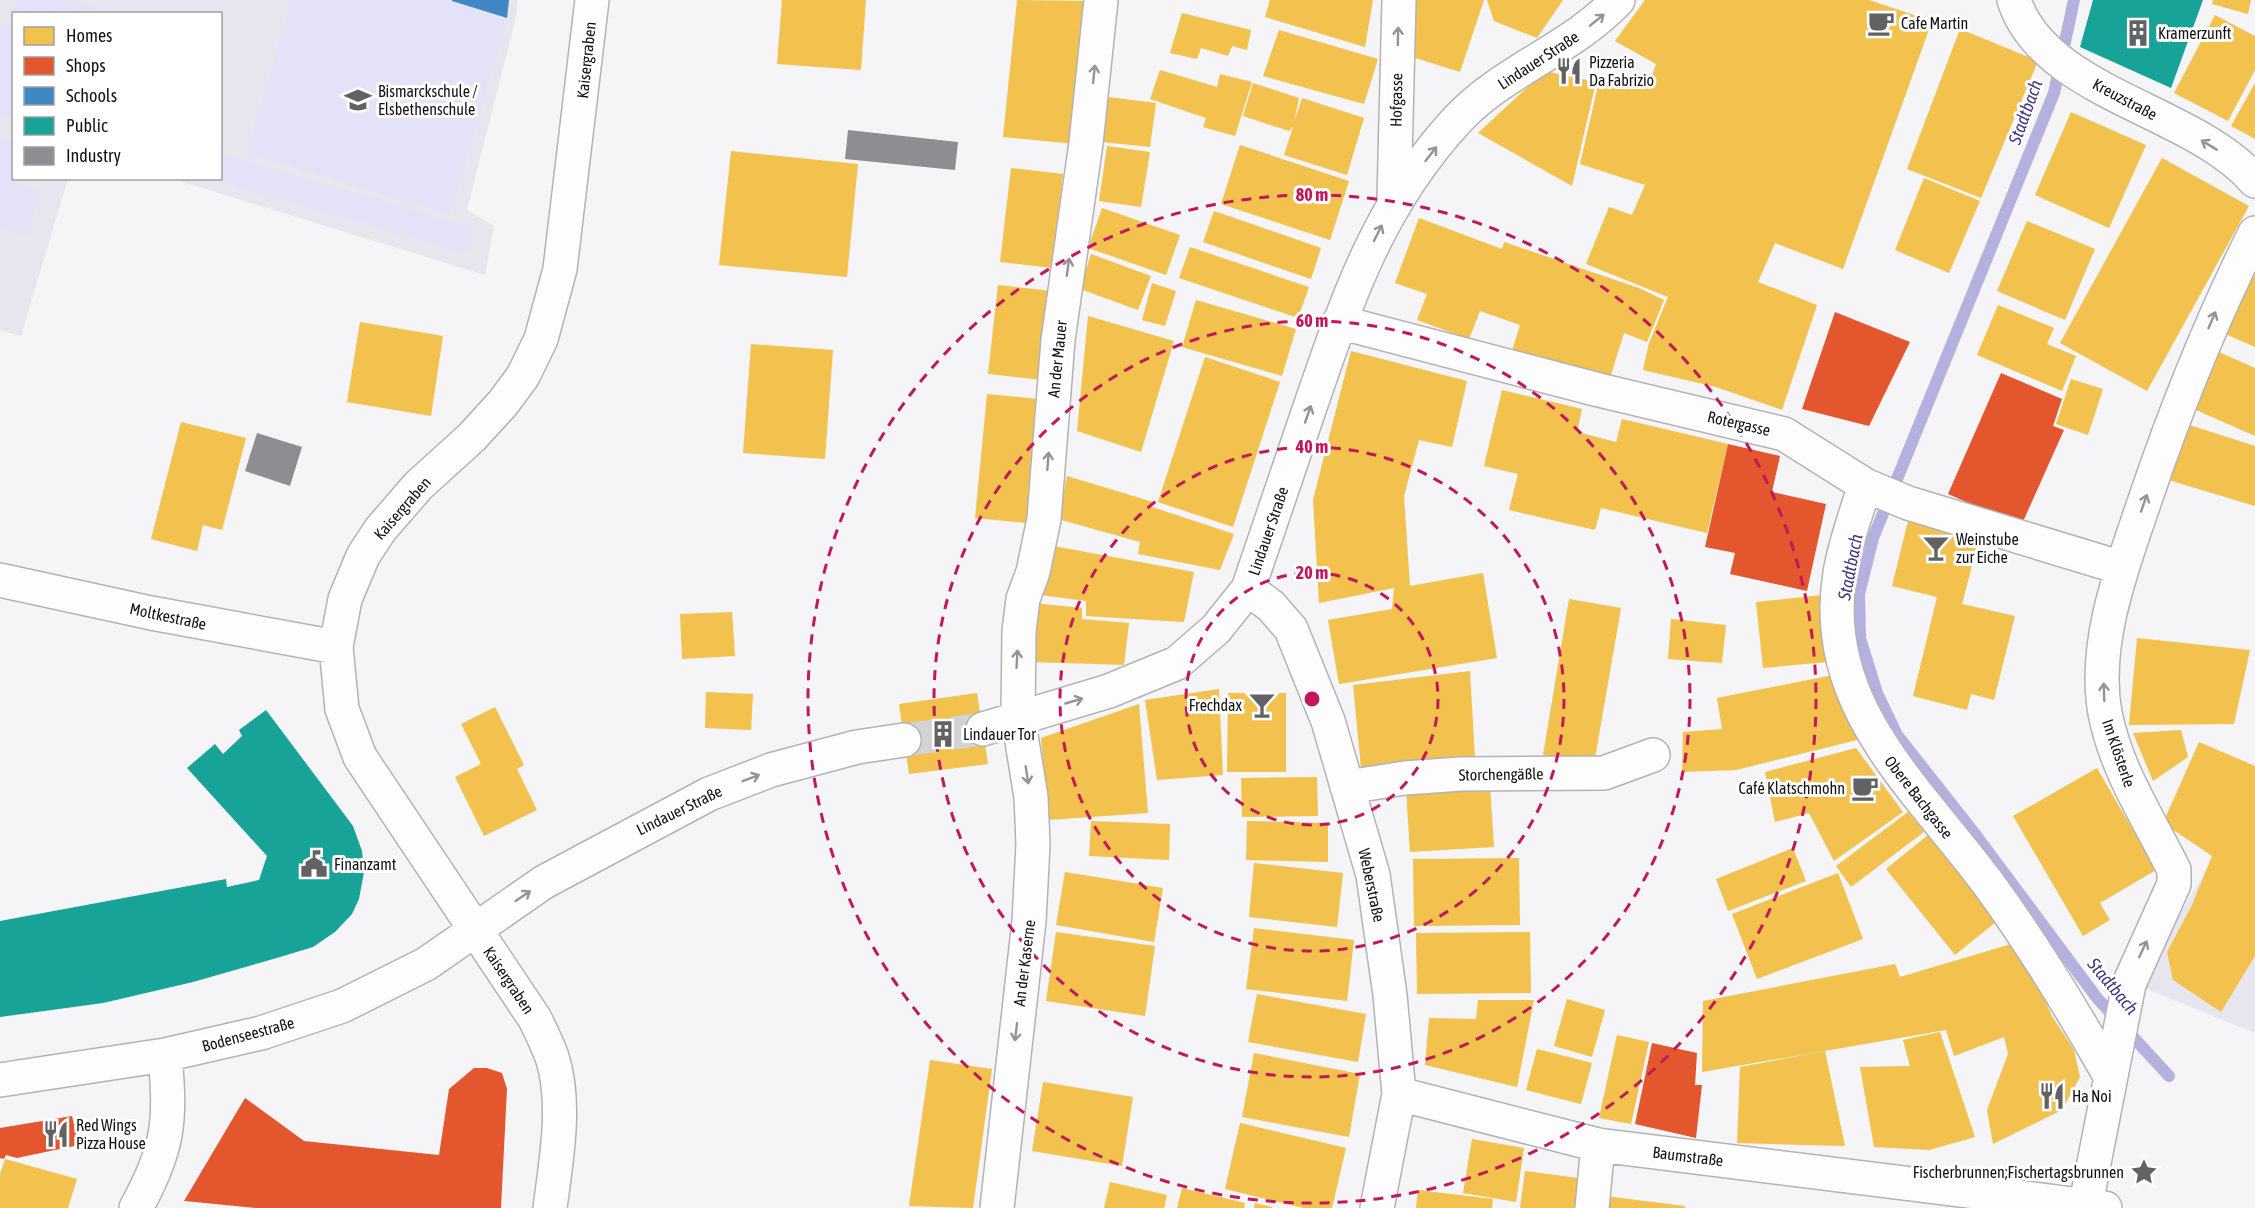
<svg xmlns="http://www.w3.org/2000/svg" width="2255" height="1208" viewBox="0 0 2255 1208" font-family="'Asap Condensed',sans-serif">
<rect width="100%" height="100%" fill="#f5f4f7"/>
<path fill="#e7e5ed" d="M0,0H518L515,21L467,210L494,226L485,275L173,179L220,178V14H14V178L68,179L21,336L0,330Z
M2255,790V1033L2137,985Z"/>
<path fill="#e3e2f8" d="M17,0H71L97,8L95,13L14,14L13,119L0,115V24L9,26Z
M292,0H445L507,20L450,214L247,153Z
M0,139L13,143L14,184L40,192L27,235L0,227Z
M221,154L473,228L466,253L214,179L220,178Z"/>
<path fill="#f2c14e" d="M782,0H866L861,70L777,64Z
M1017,0L1090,1L1076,144L1003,137Z
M1270,0H1373L1365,47L1265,17Z
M1410,0H1484L1460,72L1409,56Z
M1487,0H1563L1537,38L1494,21Z
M1645,0H1869L1932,21L1843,269L1775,243L1758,282L1817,305L1782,410L1716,387L1643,370L1649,343L1668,297L1586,264L1609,207L1632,215L1645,185L1580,164L1600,77L1651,78L1656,64L1615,41Z
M2213,0H2251L2248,14L2212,4Z
M1182,13L1251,30L1247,50L1232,46L1228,56L1201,48L1197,59L1170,53Z
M2215,15L2255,36V70L2228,121L2174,93Z
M1960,29L2038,61L1981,198L1907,169Z
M1279,30L1378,59L1364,104L1263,76Z
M1160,70L1217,87L1220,74L1252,82L1235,136L1203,127L1206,118L1150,99Z
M1545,71L1596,82L1572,186L1478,133Z
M1253,83L1299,98L1294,122L1302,98L1364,118L1347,175L1284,155L1293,127L1289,131L1243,116Z
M2255,83V139L2231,126Z
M1108,97L1156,103L1150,147L1102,142Z
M2071,112L2146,145L2109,228L2035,195Z
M1240,145L1349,181L1330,240L1221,204Z
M1107,146L1150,152L1141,207L1099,201Z
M731,151L858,164L847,277L719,265Z
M2162,158L2249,206L2147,391L2060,343Z
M1011,168L1063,174L1052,268L1000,262Z
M1924,178L1980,201L1949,273L1895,250Z
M1102,208L1180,235L1166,275L1088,248Z
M1214,211L1321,248L1311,279L1203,242Z
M1419,218L1502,249L1504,242L1639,288L1664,300L1647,342L1624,333L1609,381L1512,351L1520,325L1480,311L1469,339L1417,320L1427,294L1395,283Z
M2027,221L2095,249L2065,320L1997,291Z
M1190,247L1309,287L1298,318L1179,278Z
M1091,254L1151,276L1138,310L1080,289Z
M2255,259V347L2223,333Z
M1152,283L1176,291L1165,326L1142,320Z
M998,285L1051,291L1042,380L988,374Z
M1196,300L1296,329L1282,376L1182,347Z
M1998,305L2054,328L2047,344L2076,356L2062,391L1977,355Z
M1088,316L1174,341L1141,452L1077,431Z
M360,322L443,336L431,416L347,402Z
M751,344L833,350L825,459L743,453Z
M2212,349L2255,368V436L2187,406Z
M1351,351L1467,381L1452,447L1419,440L1404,496L1410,586L1483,573L1497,658L1339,684L1328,620L1392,609L1394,588L1319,603L1313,500Z
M1205,357L1280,382L1233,527L1158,502Z
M2071,379L2103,389L2088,435L2056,424Z
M1502,390L1582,409L1577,432L1616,442L1622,419L1728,444L1707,533L1601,508L1595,530L1509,510L1518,474L1484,466Z
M987,394L1049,400L1037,524L975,518Z
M181,422L246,438L222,530L203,525L197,551L151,539Z
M2183,423L2255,446V506L2165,479Z
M1067,476L1153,502L1152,507L1234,534L1220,570L1138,554L1140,542L1058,519Z
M1909,517L1980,535L1962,604L2015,616L1994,700L1971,694L1967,710L1913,696L1937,597L1892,586Z
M1048,545L1194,572L1184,622L1086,616V601L1041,595Z
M1822,595L1828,662L1763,668L1756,602Z
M1569,599L1621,608L1594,764L1543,755Z
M1033,603L1082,608V619L1129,623L1124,665L1031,662Z
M732,612L735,656L682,659L680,614Z
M1671,619L1726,625L1722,663L1668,659Z
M2137,638L2250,650L2234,724L2129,725Z
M1470,671L1475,758L1361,768L1353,685Z
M1833,675L1861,739L1736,770L1682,772L1683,732L1722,729L1717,698Z
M1219,689L1223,775L1157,780L1145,700Z
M706,692L753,694L751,730L705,728Z
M977,693L988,764L909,774L899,704Z
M1228,693H1286V772H1227Z
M1139,704L1148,813L1048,820L1041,738Z
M495,707L524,765L517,769L537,810L484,836L455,777L481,764L461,724Z
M2181,730L2188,757L2153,781L2133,733Z
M2199,742L2255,766V956L2221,1012L2173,980L2167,952L2192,905L2212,856L2163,823Z
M1856,748L1903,812L1834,861L1809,813L1775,822L1765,772Z
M2097,768L2156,870L2100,903L2110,920L2083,936L2013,816Z
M1317,777L1318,816L1242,817L1241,778Z
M1490,785L1494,847L1410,852L1406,790Z
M1908,812L1924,832L1851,887L1836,866Z
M1091,821L1170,824L1169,860L1089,856Z
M1247,821L1328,823V862L1246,860Z
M1928,835L1997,921L1955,955L1886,869Z
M1793,848L1806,881L1728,911L1716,879Z
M1519,858L1520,925L1414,926L1413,859Z
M1254,863L1343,873L1337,927L1249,917Z
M1065,872L1163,888L1154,942L1056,925Z
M1838,873L1863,939L1757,979L1732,914Z
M1254,928L1354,940L1347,1001L1246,989Z
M1056,932L1155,946L1145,1016L1046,1001Z
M1530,932L1531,993L1417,994L1416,933Z
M2018,942L2052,1016L2074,1050L2080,1077L2062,1110L1993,1144L1987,1110L2008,1054L2004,1037L1954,1056L1946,1030L1702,1072L1703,1001L1895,964L1900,977Z
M1257,994L1366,1014L1358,1062L1248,1042Z
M1567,999L1605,1010L1592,1057L1554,1046Z
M1478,1000H1534L1517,1087L1425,1065L1429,1018L1476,1019Z
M1940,1032L1975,1137L1929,1150L1874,1147L1860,1067L1910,1066L1903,1040Z
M1617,1035L1649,1042L1631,1124L1599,1118Z
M1537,1049L1592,1063L1581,1104L1526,1090Z
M1825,1051L1845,1146L1737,1143L1740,1067Z
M1254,1053L1360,1074L1349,1137L1242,1117Z
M930,1060L992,1069L973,1208L909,1206Z
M1043,1082L1133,1097L1122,1166L1032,1151Z
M1240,1123L1346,1148L1332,1208H1303L1225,1189Z
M1472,1139L1524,1148L1516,1202L1463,1193Z
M5,1159L77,1179L68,1208H0V1174Z
M1525,1171L1586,1179L1582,1208H1520Z
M1110,1182L1167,1195L1164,1208H1104Z
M1182,1188L1245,1203L1244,1208H1177Z
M1418,1190L1493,1199L1492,1208H1416Z
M1605,1196L1685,1206V1208H1604Z
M1255,1203L1272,1207V1208H1254Z"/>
<path fill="#e4572e" d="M1835,312L1910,342L1869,426L1802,409Z
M2001,373L2062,399L2053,426L2064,430L2021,526L1948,494Z
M1728,444L1780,456L1772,492L1826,504L1807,591L1730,574L1735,553L1705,547Z
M1652,1043L1697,1053L1695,1085H1702L1696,1138L1635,1124Z
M474,1068H487L502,1073L507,1089L501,1208H256L184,1201L245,1098L304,1141L439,1155L449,1089Z
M72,1116L79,1145L17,1158L6,1155L4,1159L0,1158V1128Z"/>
<path fill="#3f88c5" d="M509,0L507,18L452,1V0Z"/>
<path fill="#17a398" d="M2093,0H2203L2171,88L2080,47Z
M266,710L353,826L362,851L364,872L359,899L352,914L335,932L313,947L280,957L193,982L103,1003L0,1017V921L226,879L227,887L259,880L267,856L187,768L215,744L223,754L242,736L239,730Z"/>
<path fill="#8d8d92" d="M848,130L958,142L955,170L845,159Z
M257,433L302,447L290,486L245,471Z"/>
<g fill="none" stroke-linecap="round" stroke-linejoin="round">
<path stroke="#b5b1de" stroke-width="12" d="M2074,0L2054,93L1873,538L1859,594L1860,638L1877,693L1897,735L1975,834L2097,998L2169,1076"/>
<path stroke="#d3d2d5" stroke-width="33" stroke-dasharray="33 16" stroke-linecap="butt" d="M904,740L983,729"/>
<defs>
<path id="minor" d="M2014,0C2044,94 2195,110 2255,181
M1394,200L1399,0
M1339,322L1599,390L1784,434L1865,485L1908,503L2122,568
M1865,485C1856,514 1845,543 1840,573C1818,706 1919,789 1990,886C2034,946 2072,1009 2109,1074
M0,580L151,613L336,647
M1248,589L1271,606L1291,629L1328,721L1373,875L1390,995L1399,1094L1377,1208
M983,729L1109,691L1177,663L1216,629L1248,589C1269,527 1290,465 1311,404C1348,297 1379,204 1458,119C1504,70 1572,49 1618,0
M1347,787L1405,778L1461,774L1604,773L1653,755
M0,1080L165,1055L261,1033L342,1006L426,964L544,882L709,794L771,770L857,747L904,740
M1399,1094L1598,1145L2105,1208
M2086,1204L2129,984L2174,884V870C2149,819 2116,770 2105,713C2092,642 2124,562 2146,497C2177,406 2212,319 2255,233
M136,1208C169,1148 171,1122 165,1055
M550,1208C556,1161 567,1103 552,1057C547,1044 541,1031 535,1019L360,757L342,709L336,647L345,599L363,556L380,530L418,486L472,437L503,403L523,376L541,339L560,269L592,0
M997,1208L1029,921L1033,844L1031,797L1018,717L1019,631L1023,599L1033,572L1044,519L1058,340L1086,143L1101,0
M1592,1208L1598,1145"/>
</defs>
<use href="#minor" stroke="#b3b3b5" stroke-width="36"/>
<use href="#minor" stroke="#fefdfe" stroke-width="33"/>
</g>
<defs><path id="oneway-shaft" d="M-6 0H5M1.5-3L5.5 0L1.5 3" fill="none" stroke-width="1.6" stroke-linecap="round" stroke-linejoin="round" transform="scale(1.5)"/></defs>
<g stroke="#949395">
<use href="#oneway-shaft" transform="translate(1597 20) rotate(-39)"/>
<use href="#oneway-shaft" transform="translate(1398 36) rotate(-89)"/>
<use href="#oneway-shaft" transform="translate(1094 74) rotate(-84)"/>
<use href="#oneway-shaft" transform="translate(2209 145) rotate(-149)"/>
<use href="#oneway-shaft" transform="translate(1431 154) rotate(-52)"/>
<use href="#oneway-shaft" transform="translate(1378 233) rotate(-63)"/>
<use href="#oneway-shaft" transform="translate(1068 267) rotate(-82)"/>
<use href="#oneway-shaft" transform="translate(2212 320) rotate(-67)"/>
<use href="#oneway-shaft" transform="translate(1308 414) rotate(-71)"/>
<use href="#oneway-shaft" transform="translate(1048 461) rotate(-86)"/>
<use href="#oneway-shaft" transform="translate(2144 503) rotate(-71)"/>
<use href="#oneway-shaft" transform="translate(1017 659) rotate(-87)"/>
<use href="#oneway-shaft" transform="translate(2104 692) rotate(-92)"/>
<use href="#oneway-shaft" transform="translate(1074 701) rotate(-16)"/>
<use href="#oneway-shaft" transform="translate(1027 775) rotate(81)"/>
<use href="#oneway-shaft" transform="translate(751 778) rotate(-21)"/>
<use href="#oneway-shaft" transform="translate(523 896) rotate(-34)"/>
<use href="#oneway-shaft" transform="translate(2143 949) rotate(-65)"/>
<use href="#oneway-shaft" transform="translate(1016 1032) rotate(97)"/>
</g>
<g fill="none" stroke="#c2185b" stroke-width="3" stroke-dasharray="10 8">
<circle cx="1312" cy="699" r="126"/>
<circle cx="1312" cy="699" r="252"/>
<circle cx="1312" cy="699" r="378"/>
<circle cx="1312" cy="699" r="504"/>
</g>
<defs>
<symbol id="cafe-bare" viewBox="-9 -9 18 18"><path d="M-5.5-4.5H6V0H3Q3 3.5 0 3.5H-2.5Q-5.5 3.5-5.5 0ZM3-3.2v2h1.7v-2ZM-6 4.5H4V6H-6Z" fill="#626163" stroke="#fff" stroke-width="2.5" paint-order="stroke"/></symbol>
<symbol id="building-bare" viewBox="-9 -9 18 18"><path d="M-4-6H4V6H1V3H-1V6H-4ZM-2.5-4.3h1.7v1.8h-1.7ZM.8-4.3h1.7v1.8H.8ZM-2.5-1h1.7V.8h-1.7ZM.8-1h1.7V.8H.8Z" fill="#626163" stroke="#fff" stroke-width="2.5" paint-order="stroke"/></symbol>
<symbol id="restaurant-bare" viewBox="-9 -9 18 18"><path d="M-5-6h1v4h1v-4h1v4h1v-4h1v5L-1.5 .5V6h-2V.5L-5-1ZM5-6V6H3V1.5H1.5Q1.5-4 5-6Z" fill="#626163" stroke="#fff" stroke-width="2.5" paint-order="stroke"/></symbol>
<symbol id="school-bare" viewBox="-9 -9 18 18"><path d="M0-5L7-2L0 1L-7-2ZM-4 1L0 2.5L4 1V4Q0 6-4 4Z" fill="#626163" stroke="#fff" stroke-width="2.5" paint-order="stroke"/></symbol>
<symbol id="bar-bare" viewBox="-9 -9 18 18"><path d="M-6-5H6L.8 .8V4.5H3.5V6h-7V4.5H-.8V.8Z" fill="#626163" stroke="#fff" stroke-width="2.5" paint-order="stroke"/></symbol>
<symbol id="civic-bare" viewBox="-9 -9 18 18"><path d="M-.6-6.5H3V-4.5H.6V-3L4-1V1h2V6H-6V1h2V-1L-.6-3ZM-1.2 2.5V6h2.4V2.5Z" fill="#626163" stroke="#fff" stroke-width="2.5" paint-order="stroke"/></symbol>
<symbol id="sight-bare" viewBox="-9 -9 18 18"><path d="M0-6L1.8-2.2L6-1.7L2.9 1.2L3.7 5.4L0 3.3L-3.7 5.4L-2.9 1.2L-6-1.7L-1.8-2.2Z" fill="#626163" stroke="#fff" stroke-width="2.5" paint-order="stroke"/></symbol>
</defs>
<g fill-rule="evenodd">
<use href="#cafe-bare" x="1862" y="4" width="38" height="38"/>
<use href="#building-bare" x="2119" y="14" width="38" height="38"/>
<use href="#restaurant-bare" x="1550" y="52" width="38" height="38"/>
<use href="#school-bare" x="339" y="81" width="38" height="38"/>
<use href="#bar-bare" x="1917" y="529" width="38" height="38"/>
<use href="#bar-bare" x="1243" y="686" width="38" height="38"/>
<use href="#building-bare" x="924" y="715" width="38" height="38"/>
<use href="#cafe-bare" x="1846" y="769" width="38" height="38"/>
<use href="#civic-bare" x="295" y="845" width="38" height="38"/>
<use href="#restaurant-bare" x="2033" y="1077" width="38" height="38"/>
<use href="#restaurant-bare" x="37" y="1115" width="38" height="38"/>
<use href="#sight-bare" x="2125" y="1153" width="38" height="38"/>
</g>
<g text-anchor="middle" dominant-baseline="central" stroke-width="6" stroke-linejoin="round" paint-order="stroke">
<g font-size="16" fill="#131214" stroke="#fff" text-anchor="start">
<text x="1901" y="23">Cafe Martin</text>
<text x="2158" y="33">Kramerzunft</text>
<text x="1589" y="62">Pizzeria<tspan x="1589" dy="18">Da Fabrizio</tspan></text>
<text x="378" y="91">Bismarckschule /<tspan x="378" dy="18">Elsbethenschule</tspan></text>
<text x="1956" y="539">Weinstube<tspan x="1956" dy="18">zur Eiche</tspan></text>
<text x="1242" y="705" text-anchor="end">Frechdax</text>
<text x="963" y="734">Lindauer Tor</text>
<text x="1845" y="788" text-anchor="end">Café Klatschmohn</text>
<text x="334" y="864">Finanzamt</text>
<text x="2072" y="1096">Ha Noi</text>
<text x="76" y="1125">Red Wings<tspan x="76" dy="18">Pizza House</tspan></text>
<text x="2124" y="1172" text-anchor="end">Fischerbrunnen;Fischertagsbrunnen</text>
</g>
<g font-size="16" fill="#131214" stroke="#fff">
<text transform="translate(586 60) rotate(-84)">Kaisergraben</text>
<text transform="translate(1538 60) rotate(-33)">Lindauer Straße</text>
<text transform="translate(2125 99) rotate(28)">Kreuzstraße</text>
<text transform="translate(1396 100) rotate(-89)">Hofgasse</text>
<text transform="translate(1057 359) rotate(-84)">An der Mauer</text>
<text transform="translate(1739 423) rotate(13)">Rotergasse</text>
<text transform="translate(402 508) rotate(-49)">Kaisergraben</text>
<text transform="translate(1268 531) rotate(-71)">Lindauer Straße</text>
<text transform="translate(168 616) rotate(12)">Moltkestraße</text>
<text transform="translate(2119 753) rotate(71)">Im Klösterle</text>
<text transform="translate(1501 774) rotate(-1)">Storchengäßle</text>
<text transform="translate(1919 797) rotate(52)">Obere Bachgasse</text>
<text transform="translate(679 810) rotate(-26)">Lindauer Straße</text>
<text transform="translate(1372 885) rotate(78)">Weberstraße</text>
<text transform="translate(1024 963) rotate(-83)">An der Kaserne</text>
<text transform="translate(509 980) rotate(56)">Kaisergraben</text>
<text transform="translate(248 1034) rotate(-15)">Bodenseestraße</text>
<text transform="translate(1688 1156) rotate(7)">Baumstraße</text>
</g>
<g font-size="18" font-style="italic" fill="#443782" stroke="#fff">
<text transform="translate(2025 112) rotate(-70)">Stadtbach</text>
<text transform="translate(1850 567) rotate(-79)">Stadtbach</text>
<text transform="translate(2113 986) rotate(50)">Stadtbach</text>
</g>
</g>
<circle cx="1312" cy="699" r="9" fill="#c2185b" stroke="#fff" stroke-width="3"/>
<g font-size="18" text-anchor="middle" font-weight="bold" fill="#c2185b" stroke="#fff" stroke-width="6" stroke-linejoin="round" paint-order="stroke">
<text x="1312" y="201">80 m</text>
<text x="1312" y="327">60 m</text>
<text x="1312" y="453">40 m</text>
<text x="1312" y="579">20 m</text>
</g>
<rect x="12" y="12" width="210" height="168" fill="#ffffff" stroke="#a1a0a1" stroke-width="1.5"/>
<rect x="24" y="27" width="30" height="18" fill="#f2c14e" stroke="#a1a0a1" stroke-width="1.5"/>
<text x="66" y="42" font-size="18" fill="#131214">Homes</text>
<rect x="24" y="57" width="30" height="18" fill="#e4572e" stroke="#a1a0a1" stroke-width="1.5"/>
<text x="66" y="72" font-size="18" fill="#131214">Shops</text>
<rect x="24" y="87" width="30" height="18" fill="#3f88c5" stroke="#a1a0a1" stroke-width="1.5"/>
<text x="66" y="102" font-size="18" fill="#131214">Schools</text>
<rect x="24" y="117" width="30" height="18" fill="#17a398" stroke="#a1a0a1" stroke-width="1.5"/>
<text x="66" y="132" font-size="18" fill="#131214">Public</text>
<rect x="24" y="147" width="30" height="18" fill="#8d8d92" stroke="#a1a0a1" stroke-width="1.5"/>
<text x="66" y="162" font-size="18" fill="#131214">Industry</text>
</svg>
